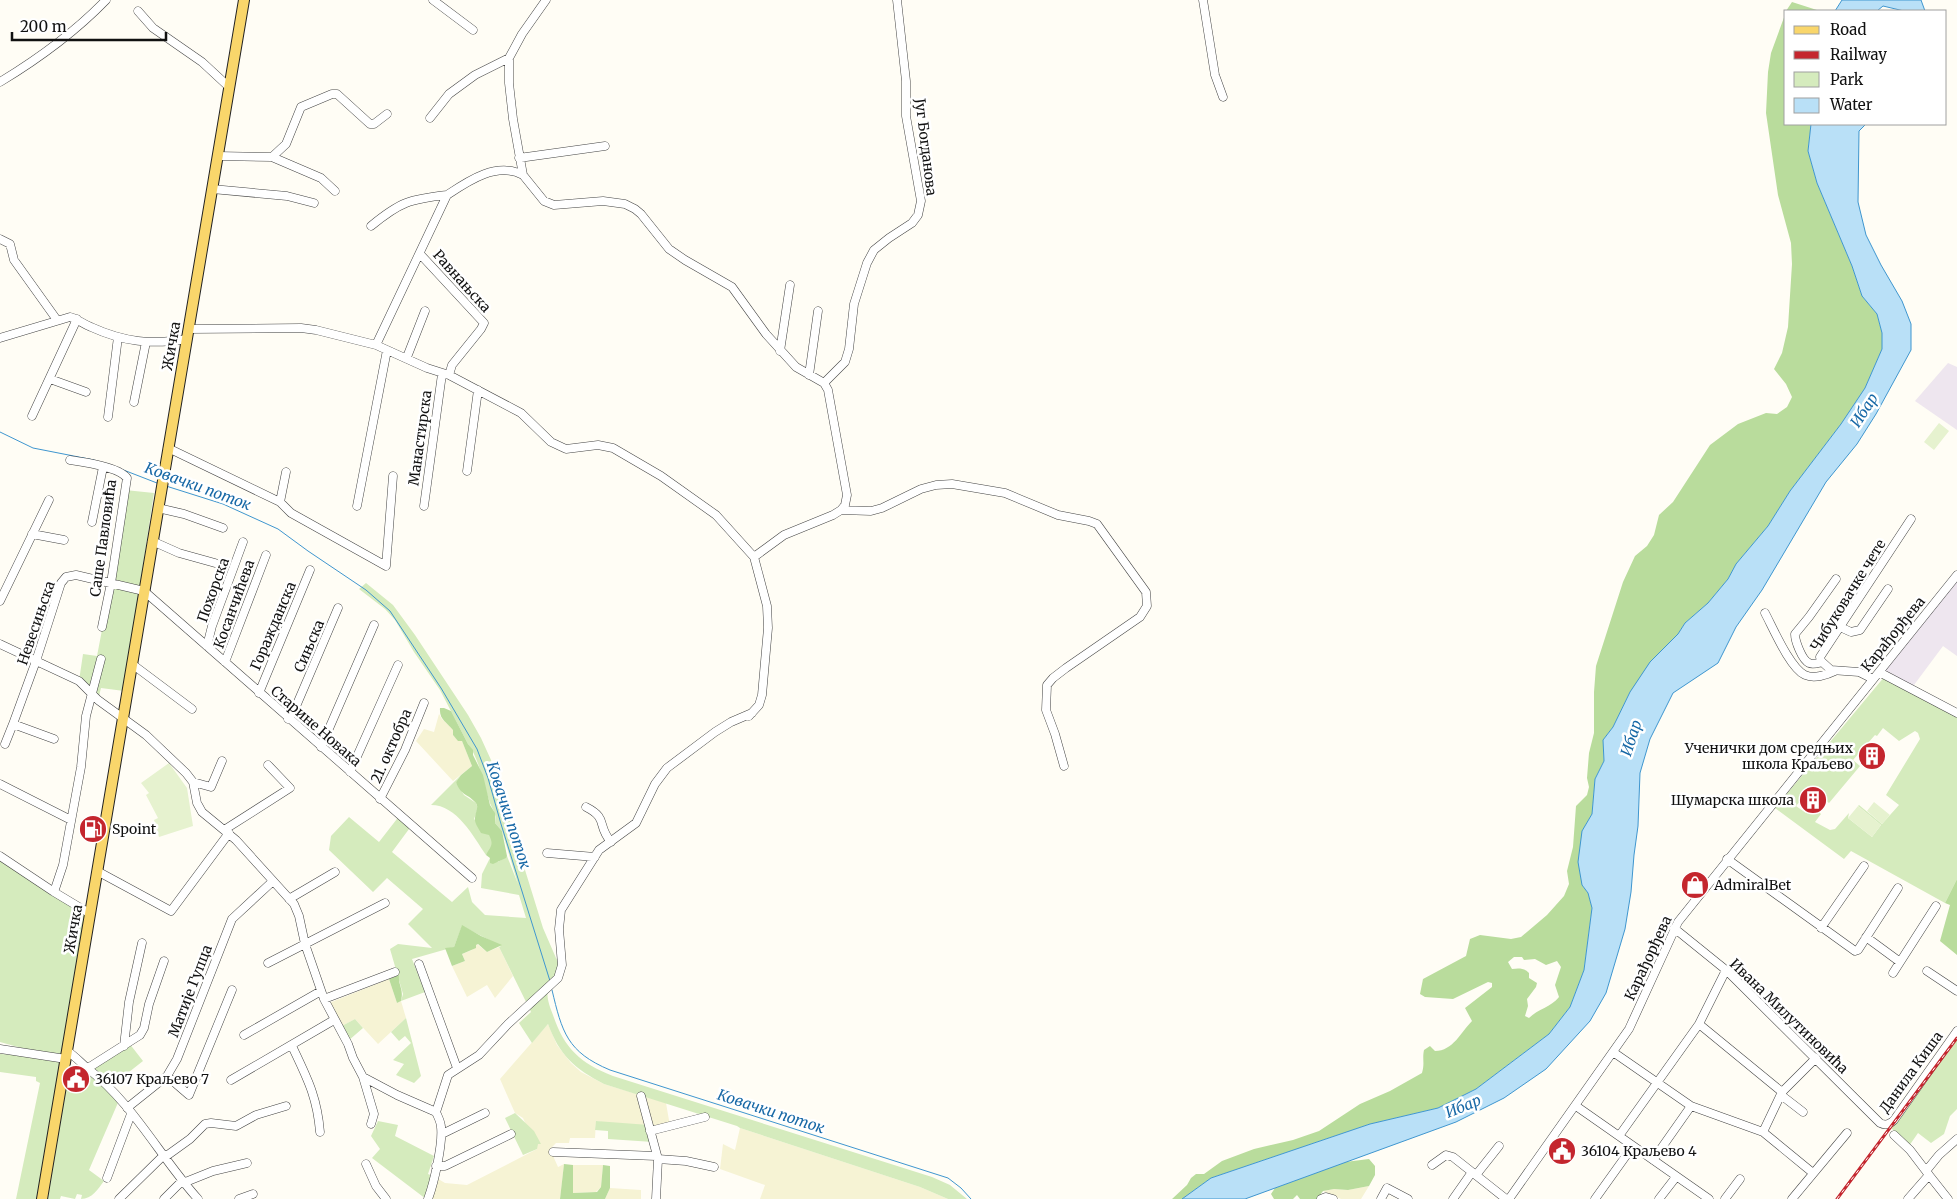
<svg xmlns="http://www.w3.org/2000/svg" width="1957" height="1199" viewBox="0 0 1957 1199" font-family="Merriweather,serif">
<rect width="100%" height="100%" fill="#fffdf5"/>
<path fill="#eee6ef" d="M1948,363L1957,367V430L1915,401Z
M1957,575V656L1943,646L1911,689L1879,672Z"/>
<path fill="#f6f3d4" d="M439,714L442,719L454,730L453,735L458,740L462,741L472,766L453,781L416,741L424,729L434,732Z
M477,944L487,952L499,947L513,976L495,998L487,985L467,997L452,966L465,961L462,954L472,950Z
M389,979L397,1003L401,1001L406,1018L378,1044L355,1019L340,1027L329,1003Z
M548,1024L557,1045L571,1063L581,1072L604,1084L666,1103L670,1126L650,1131L596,1121L595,1138H570L569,1143H556L550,1149L558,1167L564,1164L560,1199H428L435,1177L445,1183L467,1185L537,1149L523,1118L515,1113L500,1079Z
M740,1128L920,1187L948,1199H760L765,1185L720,1169L723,1144L735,1150Z
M573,1165H603L601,1187L596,1192L573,1193Z
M1369,1186L1361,1199H1341L1323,1191L1334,1189L1348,1190Z
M610,1188L641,1190V1199H605Z"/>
<path fill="#d5ebbd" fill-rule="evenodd" d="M125,490L154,493L124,691L101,688L98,700L79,681L83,654L97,656L111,583Z
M366,583L393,605L415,635L468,715L481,738L491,760L543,928L556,958L562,965C558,972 550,981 548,989C546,998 550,1007 553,1015C564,1048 580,1063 613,1076L932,1177L950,1185L967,1199H948L920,1187L740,1128L737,1126L604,1084C574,1068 560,1056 548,1024L532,1043L519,1023L531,1012L499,947L501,946L462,926L454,947L412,959L425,992L401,1001L403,994L390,949L398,944L432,948L408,924L423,909L387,878L373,892L329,850L331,836L349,817L379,842L400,815L412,825L392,852L452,902L468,887L472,902L485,915L526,918L519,895L481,888L482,874L490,858L498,862L507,856L518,884L502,831L495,823C495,820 496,817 495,815C494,810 490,805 489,800C483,783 479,758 468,744L440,690L414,652L395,620L385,609L359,589Z
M1885,676L1957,714V879L1945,903L1851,851L1844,859L1775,808ZM1883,728L1899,741L1915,731L1918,733L1920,739L1886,795L1899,805L1882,824L1859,805L1858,806L1881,825L1872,837L1848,818L1849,813L1835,829L1830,830L1815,822L1821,814L1812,806L1806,813L1796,806L1813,786L1820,792L1818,794L1829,803L1860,766L1853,760L1875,735L1877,736Z
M461,775L456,782L464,795L476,803L478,808L474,819C480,825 493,834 493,844C493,847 488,852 486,855C473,836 457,805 431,805Z
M0,857L89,913L61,1086L81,1091L88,1068L129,1043L143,1061L110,1087L120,1098L89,1170L104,1181C98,1189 92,1199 81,1199L82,1195L77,1194L75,1199L61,1196L60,1199H16L40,1083L36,1081V1077L0,1072V1054L54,1057L0,1042Z
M406,1018L421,1076L414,1083L396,1075L404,1064L393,1060L411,1043L405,1036L399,1041L391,1032Z
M355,1019L363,1028L348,1041L340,1027Z
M1957,1038V1109L1950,1116L1944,1134L1931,1143L1918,1133L1909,1146L1891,1128Z
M515,1113L534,1131L541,1144H538L537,1149L523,1155L505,1118Z
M378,1121L398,1125L395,1136L434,1156L428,1174L435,1177L426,1199L372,1158L380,1149L371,1136Z
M596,1121L649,1125L653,1142L608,1139V1131L595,1130Z"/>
<path fill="#b9dc9c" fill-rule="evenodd" d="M1792,2L1820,11H1786Z
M1786,12V124H1811L1808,151L1817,183L1852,266L1862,296L1877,314L1882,333V349L1865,388L1841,424L1790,491L1768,526L1736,564L1728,579L1708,603L1685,623L1678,634L1630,692L1613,727L1603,740L1604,761L1595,779L1592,814L1582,831V885L1588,893L1592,908L1584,970L1570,1007L1549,1034L1476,1089L1438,1108L1370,1124L1211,1178L1182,1199H1172L1187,1185L1191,1178L1196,1174H1204L1222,1161L1254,1149L1293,1140L1319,1131L1360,1104L1390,1091L1422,1073C1425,1062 1422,1060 1424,1050L1430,1046L1435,1051C1453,1051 1461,1032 1472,1021L1465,1008L1492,987V983L1488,982L1453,999L1425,997L1420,994L1423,979L1466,956L1470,939L1480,935L1511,939L1521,937L1547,915L1564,896L1569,884L1567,871L1573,847L1576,806L1587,795L1589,787L1587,778L1589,753L1594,733V692L1596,666L1623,582L1635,556L1647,546L1654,535L1659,515L1673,502L1710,445L1738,424L1766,413L1777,414L1787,407L1792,397L1786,384L1774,369L1782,353L1788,327L1792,264L1791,243L1778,195L1766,113L1768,72L1771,53ZM1514,957H1522L1524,960L1535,959L1546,965L1557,961L1561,967L1555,985L1559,997C1551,1007 1538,1009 1529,1018L1525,1016L1528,1006L1527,999L1536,987L1537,983L1529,978V973C1524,968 1519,968 1512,969L1508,962Z
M440,708H444L451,711L468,744L473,750V755L483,775L490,805L495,813V823L502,831L507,856L506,858L493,864L490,863V858L486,855C491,846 494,845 489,835L481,833C479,829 474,823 475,818C475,812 480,807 475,802C467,793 461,796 456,782L461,775L472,766L462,741H458L453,735V730C447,722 439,720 440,708Z
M1957,879V955L1940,941L1950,905L1945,903Z
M462,925L481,936L502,945L487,952L478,944L476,945V948L462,954L465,961L452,966L445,948L454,947Z
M399,975C398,986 404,988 401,1001L397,1003L389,979Z
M1369,1159L1375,1166V1175L1369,1186L1348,1190L1334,1189L1323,1191L1317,1199H1300L1297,1195L1293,1199H1274L1271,1194L1275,1188L1345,1162Z
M564,1164L573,1165V1193L597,1192L601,1187L603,1165L610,1166V1188L605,1199H560Z"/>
<path fill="#e6f2cf" d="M1939,423L1949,431L1934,450L1924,442Z
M169,763L187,788L193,826L159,837L154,820L158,818L146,795L149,793L141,783Z
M1874,802L1890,815L1882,824L1867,811Z
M1858,806L1881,825L1872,837L1848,818Z"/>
<path fill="#b9e0f7" stroke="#3f96cf" d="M1842,0H1921L1925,11H1904L1883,6L1877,11H1835Z
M1811,124H1866L1859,131L1858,202L1866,235L1881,265L1902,301L1911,324V350L1876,414L1857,444L1826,482L1762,590L1736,627L1718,663L1673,693L1650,739L1640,773L1638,826L1634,855L1631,892L1625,929L1606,993L1590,1021L1546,1069L1504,1098L1456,1122L1245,1199H1182L1211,1178L1370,1124L1438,1108L1476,1089L1549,1034L1570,1007L1584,970L1592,908L1588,893L1582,885L1578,862L1582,831L1592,814L1595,779L1604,761L1603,740L1613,727L1630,692L1650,662L1678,634L1685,623L1708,603L1728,579L1736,564L1768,526L1790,491L1841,424L1865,388L1882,349V333L1877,314L1862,296L1852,266L1817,183L1808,151Z"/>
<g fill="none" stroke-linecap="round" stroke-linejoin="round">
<path stroke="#3f96cf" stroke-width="1" d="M0,432L33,448L94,460
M108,464L157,483
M166,486L223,504L278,529L308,551L366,590L390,611L441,688L477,749L488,778L501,824L550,981
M552,990C562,1032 567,1052 610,1070L948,1178L961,1188L971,1199"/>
<defs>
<path id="minor" d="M433,0L473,30
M546,0L522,34L509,58V83L513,119L523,175L544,201L554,205L603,201L625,204L635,209L641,214L669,249L685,260L732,287L766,334L796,367L824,383
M1203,0L1215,75L1223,97
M138,11L153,28L202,62L229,87
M0,82C38,59 75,32 106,0
M430,118L449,94L475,75L509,58
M218,156L272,157L321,178L335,191
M272,157L286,144L301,107L332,94H337L370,124H374L387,114
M519,158L605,146
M212,189L287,196L314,203
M371,226C400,202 410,199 447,195
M0,239L10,244L14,260L57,320
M420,254L484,323L481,329L452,365L449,375
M188,329L301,328L316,330L376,345L427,368L449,375L521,413L551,442L566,449L598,445L613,448L661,476L716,515L754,557L767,606L768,628L762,695L759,705L749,716
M0,338L70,317C78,319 83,324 91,327C124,342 151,345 187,339
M376,345L447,195C468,181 497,161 523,175
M780,351L790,285
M407,357L425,311
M809,375L818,311
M50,379L86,392
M824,383L845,362L849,349L854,304L867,263L874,250L889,238L912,223L918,215L921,201L906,116V81L897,0
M134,402L146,342
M32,416L77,319
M108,417L118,337
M168,448L280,502L291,513L386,566L393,476
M70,460C84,462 119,467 127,478L111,583L102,627
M467,471L478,390
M280,502L286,472
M357,506L387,350
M424,506L442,374
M158,508L184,514L223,528
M841,510L871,511L882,508L921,489L936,485L952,484L1005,493L1058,515L1089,521L1097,524L1146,592L1147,606L1140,617L1066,668L1053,678L1047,685L1046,710L1055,734L1064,766
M92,522L103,467
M32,534L64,540
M152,541L179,553L215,563
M754,557L784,535L833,515L841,510L845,505L847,495L828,390L824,383
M0,601L49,500
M1765,613C1773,628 1790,668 1805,675C1814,679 1827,675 1835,671
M1840,627L1851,632L1860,630L1888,589
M0,644L79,681L98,700L146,735L186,773L193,782L197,803L202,812L236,840L294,904L299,916L305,944L324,999L348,1044L353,1058L363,1077L397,1095L436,1112
M207,646L212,626L243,542
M225,662L266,555
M1822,662C1818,663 1813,665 1809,663C1802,660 1795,641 1795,634L1809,617L1836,579
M132,664L192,709
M1879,672L1957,713
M1873,679L1859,672L1831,670L1821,661L1820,657L1911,519
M259,693L310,570
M288,719L297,704L338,608
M54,739L13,724L36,661L61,583L66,577L76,575L144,591L472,878
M5,744L13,724
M321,747L374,625
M350,772L398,665
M193,782L211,787L222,761
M0,784L71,820
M380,799L405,750L424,703
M586,807C609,819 596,824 611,842
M224,830L290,788L268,765
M547,853L595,857
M0,856L54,892L89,913
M1727,859L1855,951L1858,950L1898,888
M97,871L171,911L229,833
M54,892L63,865L81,767L86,716L101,659
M289,899L335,872
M1674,928L1726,970L1880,1123C1886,1126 1890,1124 1894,1120L1957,1031
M1821,928L1864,866
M1866,937L1900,962
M268,963L385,903
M419,964L457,1068
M1927,971L1957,991
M1893,973L1936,906
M324,999L395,972
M1699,1024L1782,1092
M244,1035L321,991
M124,1046L129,1002L142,943
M292,1046C307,1078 317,1096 320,1132
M0,1049L66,1059
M67,1051C75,1056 80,1062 87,1068C133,1103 160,1157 198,1199
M1613,1052L1691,1106L1763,1132L1813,1173
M88,1068L140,1035L144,1028L149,1004L164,961
M167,1076L189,1095L232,990
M363,1077L374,1114L371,1124
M231,1080L334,1020
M1781,1095L1803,1112
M641,1096L658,1159L656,1199
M1576,1106L1709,1199
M127,1108L167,1076L177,1059L232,919L273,881
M436,1112L448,1075L479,1055L508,1024L558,978L562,965L559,929L561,910L599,850L636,823L655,784L667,768L715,732L731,722L752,713
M650,1131L705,1117
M1763,1132L1782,1092L1816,1058
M442,1134L485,1113
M1894,1135L1910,1150L1926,1171
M1619,1136L1699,1024L1726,970
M553,1152L656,1156
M165,1157L190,1139L205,1124L211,1123L236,1126L256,1115L286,1106
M658,1159L686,1161L714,1167
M1653,1160L1691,1106
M366,1164L376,1186L386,1199
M1432,1165L1446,1155L1453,1157L1506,1199
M436,1166H445L511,1134
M1476,1175L1499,1146
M1929,1175L1926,1171L1939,1155L1957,1139
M1929,1175L1948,1199
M107,1178L131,1114
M183,1183L213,1171L247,1163
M119,1199L164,1155
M164,1199L182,1181
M239,1199L253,1194
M428,1199C434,1183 443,1144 441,1127C441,1122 438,1117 436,1112
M1321,1199L1326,1197L1333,1199
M1381,1199L1387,1188L1408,1199
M1453,1199L1472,1172
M1509,1199L1629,1029L1678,922L1957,575
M1595,1199L1633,1146
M1659,1199L1676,1177
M1725,1199L1740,1179
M1792,1199L1847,1133
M1908,1199L1929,1175"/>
<path id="major" d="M42,1199L244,0"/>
</defs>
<use href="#minor" stroke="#444" stroke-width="9"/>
<use href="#major" stroke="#222" stroke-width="12"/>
<use href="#minor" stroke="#fff" stroke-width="8"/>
<use href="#major" stroke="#f9d66b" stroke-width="10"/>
<defs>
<path id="rail" d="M1837,1199L1957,1038"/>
</defs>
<use href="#rail" stroke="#c4262e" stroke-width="3"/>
<use href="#rail" stroke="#fff" stroke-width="1" stroke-dasharray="4" stroke-linecap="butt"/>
</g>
<defs>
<symbol id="building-disc" viewBox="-11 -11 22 22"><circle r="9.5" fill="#c4262e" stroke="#fff"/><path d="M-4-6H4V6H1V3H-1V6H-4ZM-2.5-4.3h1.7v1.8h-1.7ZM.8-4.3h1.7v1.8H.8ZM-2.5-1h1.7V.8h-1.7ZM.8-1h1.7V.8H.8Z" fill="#fff"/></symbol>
<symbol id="fuel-disc" viewBox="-11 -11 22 22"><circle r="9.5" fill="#c4262e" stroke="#fff"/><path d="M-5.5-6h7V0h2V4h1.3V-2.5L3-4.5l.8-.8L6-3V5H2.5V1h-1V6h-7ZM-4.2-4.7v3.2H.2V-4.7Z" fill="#fff"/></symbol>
<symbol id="shop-disc" viewBox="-11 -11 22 22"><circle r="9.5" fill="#c4262e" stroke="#fff"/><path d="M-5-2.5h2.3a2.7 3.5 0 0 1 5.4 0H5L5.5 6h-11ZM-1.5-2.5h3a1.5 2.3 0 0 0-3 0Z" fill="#fff"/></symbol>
<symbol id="civic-disc" viewBox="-11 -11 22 22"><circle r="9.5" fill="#c4262e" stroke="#fff"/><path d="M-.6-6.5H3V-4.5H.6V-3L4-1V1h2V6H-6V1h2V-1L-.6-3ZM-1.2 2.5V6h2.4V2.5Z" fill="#fff"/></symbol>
</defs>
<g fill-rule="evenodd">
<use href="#building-disc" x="1856" y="740" width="32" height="32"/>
<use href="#building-disc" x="1797" y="784" width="32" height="32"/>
<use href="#fuel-disc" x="77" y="813" width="32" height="32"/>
<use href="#shop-disc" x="1679" y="869" width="32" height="32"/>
<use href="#civic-disc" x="60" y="1063" width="32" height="32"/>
<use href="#civic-disc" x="1546" y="1135" width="32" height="32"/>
</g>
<g text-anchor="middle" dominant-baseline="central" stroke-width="5" stroke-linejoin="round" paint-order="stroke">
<g font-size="14" fill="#111" stroke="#fff">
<text transform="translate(926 147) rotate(83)">Југ Богданова</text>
<text transform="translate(462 281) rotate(48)">Равнањска</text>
<text transform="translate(171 346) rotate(-80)">Жичка</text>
<text transform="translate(420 438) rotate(-82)">Манастирска</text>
<text transform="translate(103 538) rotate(-82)">Саше Павловића</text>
<text transform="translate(213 590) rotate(-70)">Похорска</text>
<text transform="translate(1848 595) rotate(-58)">Чибуковачке чете</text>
<text transform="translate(234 604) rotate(-70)">Косанчићева</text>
<text transform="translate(36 623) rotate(-71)">Невесињска</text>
<text transform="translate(273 626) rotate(-67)">Горажданска</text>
<text transform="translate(1893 634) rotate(-51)">Карађорђева</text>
<text transform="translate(309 646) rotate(-67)">Сињска</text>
<text transform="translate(316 726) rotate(41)">Старине Новака</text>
<text transform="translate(391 746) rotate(-66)">21. октобра</text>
<text transform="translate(73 929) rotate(-80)">Жичка</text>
<text transform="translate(1648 958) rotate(-65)">Карађорђева</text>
<text transform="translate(190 991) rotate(-69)">Матије Гупца</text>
<text transform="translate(1789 1016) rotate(44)">Ивана Милутиновића</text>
<text transform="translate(1911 1072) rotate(-54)">Данила Киша</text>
</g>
<g font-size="14" fill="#111" stroke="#fff" text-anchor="start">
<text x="1853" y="748" text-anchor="end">Ученички дом средњих<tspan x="1853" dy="16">школа Краљево</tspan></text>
<text x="1794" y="800" text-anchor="end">Шумарска школа</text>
<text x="112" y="829">Spoint</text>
<text x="1714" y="885">AdmiralBet</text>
<text x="95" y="1079">36107 Краљево 7</text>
<text x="1581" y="1151">36104 Краљево 4</text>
</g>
<g font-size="15" font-style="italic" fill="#1768a6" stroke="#fff">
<text transform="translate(1864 410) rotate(-57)">Ибар</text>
<text transform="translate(198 486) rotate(20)">Ковачки поток</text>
<text transform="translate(1631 738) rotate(-72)">Ибар</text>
<text transform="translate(509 815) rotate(72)">Ковачки поток</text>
<text transform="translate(1463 1106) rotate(-22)">Ибар</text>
<text transform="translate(771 1111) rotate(18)">Ковачки поток</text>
</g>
</g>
<rect x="1784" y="10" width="162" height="115" fill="#ffffff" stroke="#a0a0a0"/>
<rect x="1794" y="26" width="25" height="8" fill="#f9d66b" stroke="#a0a0a0"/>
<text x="1830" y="35" font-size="15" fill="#111111">Road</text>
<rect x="1794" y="51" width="25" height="8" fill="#c4262e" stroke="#a0a0a0"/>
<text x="1830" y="60" font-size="15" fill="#111111">Railway</text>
<rect x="1794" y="72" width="25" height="15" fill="#d5ebbd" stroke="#a0a0a0"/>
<text x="1830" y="85" font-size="15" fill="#111111">Park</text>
<rect x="1794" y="98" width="25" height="15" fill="#b9e0f7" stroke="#a0a0a0"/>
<text x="1830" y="110" font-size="15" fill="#111111">Water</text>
<path d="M12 32v8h154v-8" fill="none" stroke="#111111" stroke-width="2.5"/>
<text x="20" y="32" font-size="15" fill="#111111" stroke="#ffffff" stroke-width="4" paint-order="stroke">200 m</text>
</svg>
